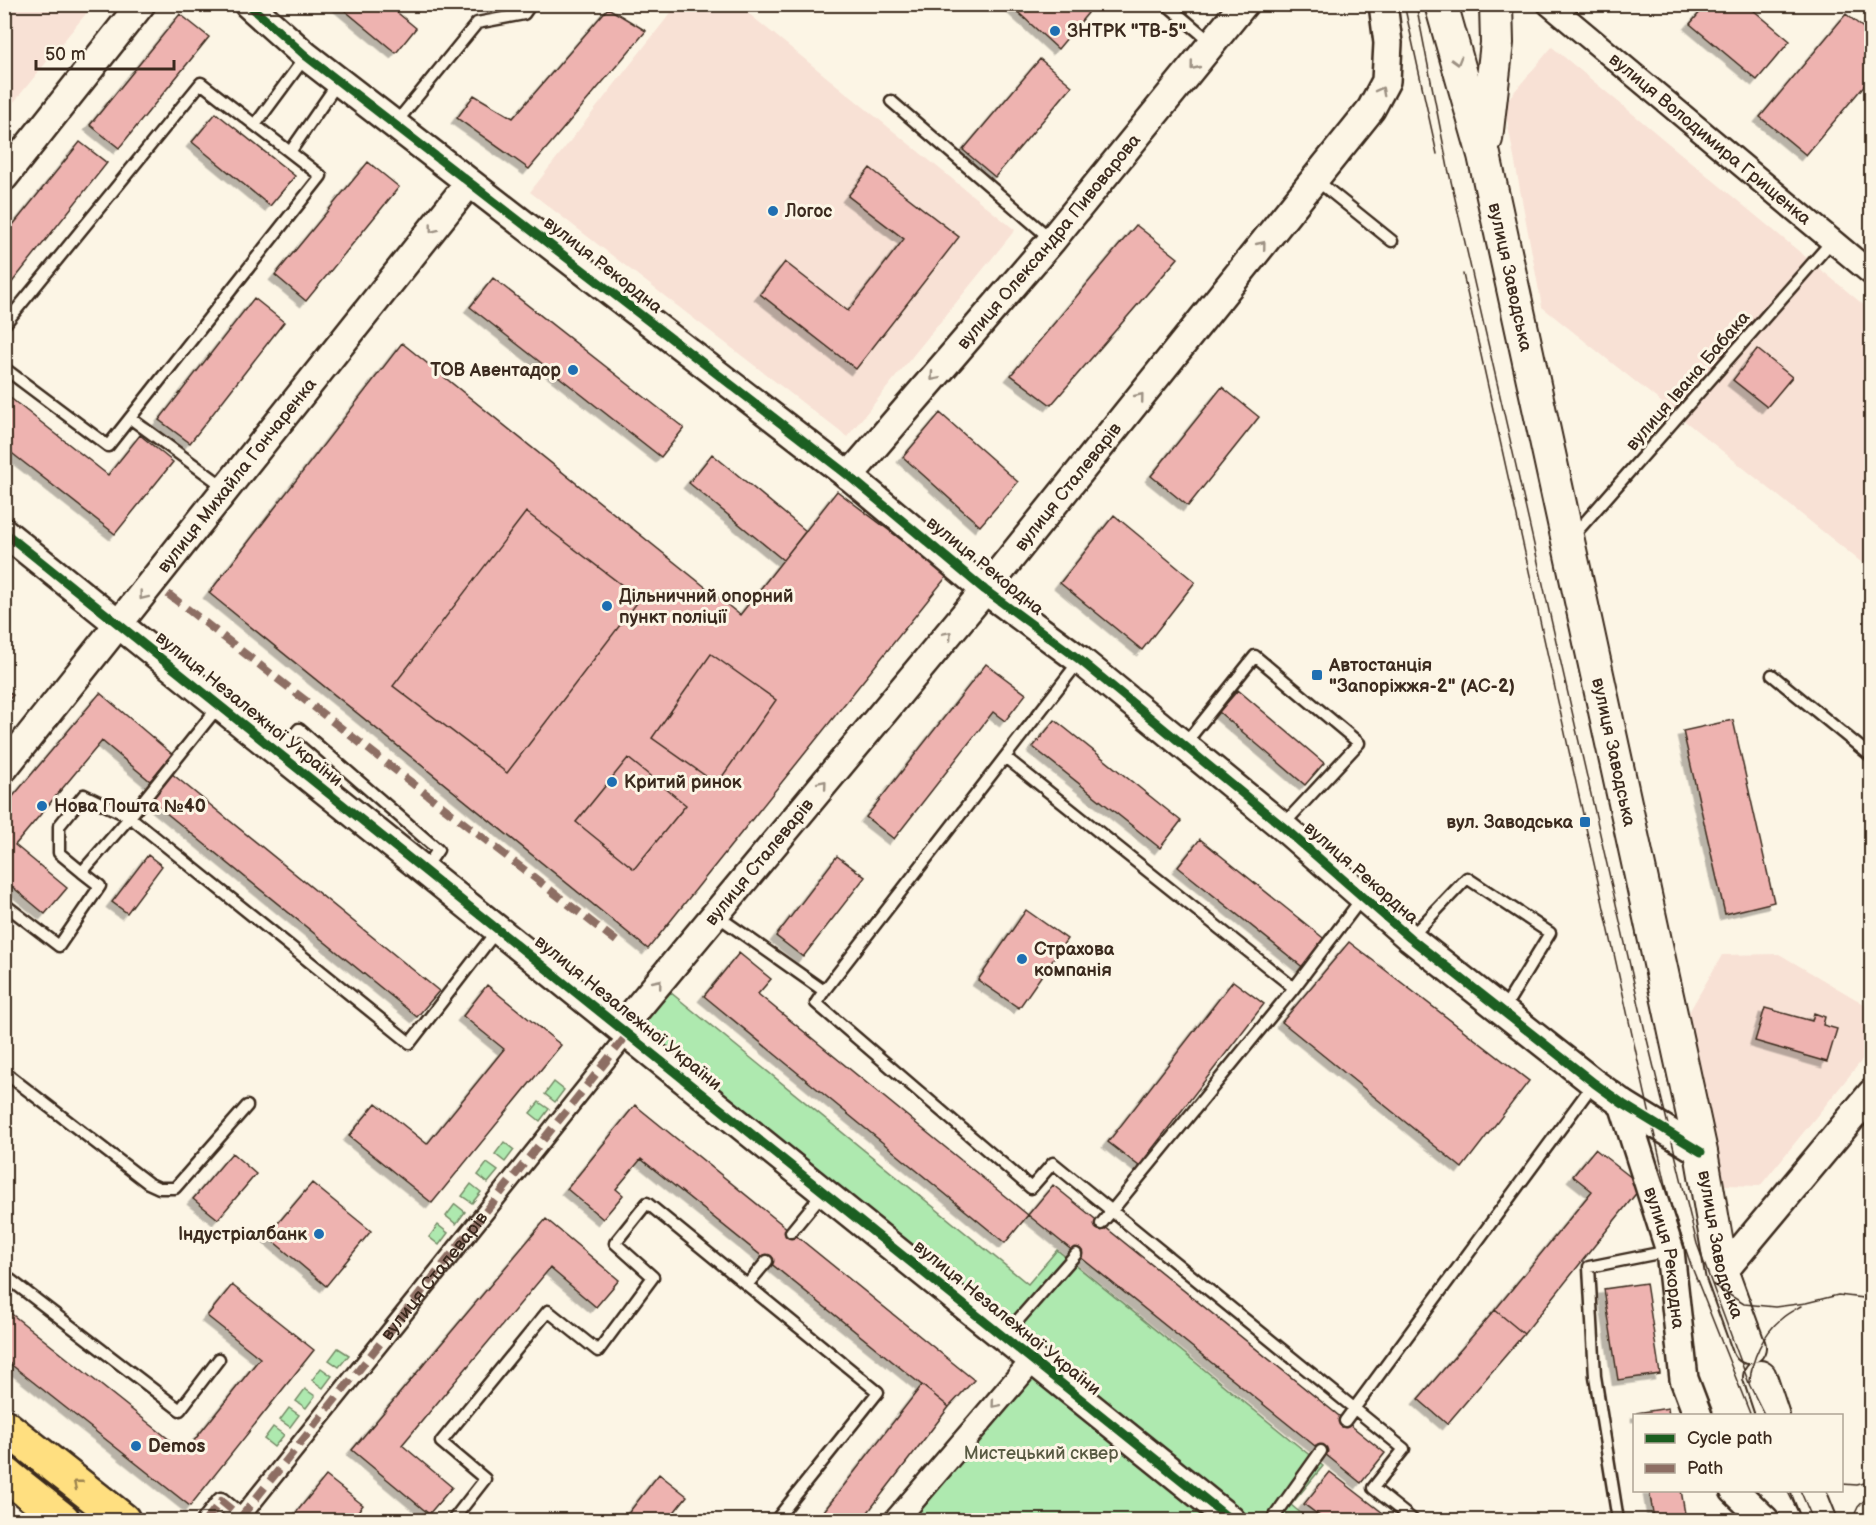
<svg xmlns="http://www.w3.org/2000/svg" width="1876" height="1525" viewBox="0 0 1876 1525" font-family="'Balsamiq Sans',sans-serif">
<defs>
<filter id="shadow"><feDropShadow dx="-5.5" dy="5.5" stdDeviation="0" flood-color="#0004"/></filter>
</defs>
<rect width="100%" height="100%" fill="#fcf5e5"/>
<filter id="ink" filterUnits="userSpaceOnUse"><feTurbulence type="fractalNoise" baseFrequency=".0167" numOctaves="2"/><feDisplacementMap in="SourceGraphic" scale="12" xChannelSelector="R" yChannelSelector="G"/><feConvolveMatrix kernelMatrix="1 2 1 2 8 2 1 2 1" color-interpolation-filters="sRGB"/></filter>
<g filter="url(#ink)">
<path fill="#f8e1d5" d="M5,4L93,5L5,113L4,5Z
M677,5H738L1015,230L847,437L530,192Z
M1552,47L1871,311V570L1542,307L1504,104Z
M1779,954L1871,1008V1049L1760,1186L1725,1185L1688,1014L1722,955Z"/>
<path fill="#aee9af" stroke="#748a66" stroke-width="1.5" d="M670,992L1028,1284L1057,1250L1323,1466L1291,1505L1309,1520H1245L640,1029Z
M554,1082L564,1090L555,1102L545,1094Z
M539,1102L549,1109L540,1121L530,1113Z
M504,1142L514,1150L505,1162L495,1154Z
M487,1163L498,1171L488,1183L478,1175Z
M471,1184L481,1192L472,1203L462,1196Z
M455,1204L465,1212L456,1224L446,1216Z
M438,1225L448,1233L439,1245L429,1237Z
M338,1348L349,1355L339,1367L329,1360Z
M1033,1360L1232,1520H896Z
M321,1368L332,1376L323,1388L312,1380Z
M305,1389L315,1396L306,1408L296,1401Z
M289,1408L299,1415L290,1427L280,1420Z
M273,1427L284,1435L274,1447L264,1439Z"/>
<path fill="#eeb3b0" stroke="#3b2a1e" stroke-width="1.5" filter="url(#shadow)" d="M337,4H387L416,28L396,53Z
M1009,4H1077L1088,13L1058,49Z
M1707,4H1746L1790,41L1757,80L1690,24Z
M608,8L646,31L529,169L457,118L474,95L513,118Z
M180,14L209,37L119,148L90,125Z
M1846,14L1872,35V76L1806,155L1760,117Z
M1040,59L1072,86L995,177L963,150Z
M216,113L295,176L270,206L192,142Z
M80,142L107,163L6,290L4,236Z
M368,162L399,187L306,301L275,275Z
M870,168L959,237L856,369L760,294L785,262L848,311L904,239L848,196Z
M1136,225L1178,258L1051,405L1011,375Z
M493,278L684,428L661,457L470,307Z
M254,298L284,322L190,443L159,420Z
M402,343L740,615L837,491L948,575L648,949L209,593Z
M1757,349L1792,377L1767,407L1733,380Z
M1222,387L1259,417L1188,506L1151,476Z
M4,393L108,475L140,435L173,462L115,534L4,447Z
M940,413L1018,482L980,526L903,457Z
M712,454L806,531L783,560L689,483Z
M526,512L640,599L507,773L393,686Z
M1114,515L1195,582L1142,650L1060,583Z
M711,654L776,700L717,784L652,738Z
M986,664L1026,694L1005,721L993,712L894,839L866,817Z
M4,688L13,695L4,705Z
M1238,690L1324,763L1305,785L1219,712Z
M100,693L172,754L150,781L102,741L15,845L67,888L45,914L4,880V807Z
M1055,720L1181,821L1160,848L1033,747Z
M1733,720L1774,902L1725,914L1683,731Z
M628,758L686,805L634,869L576,822Z
M171,773L439,991L417,1017L149,799Z
M1200,839L1327,941L1305,969L1178,867Z
M148,855L162,866L127,913L112,902Z
M837,856L865,877L803,957L776,936Z
M1026,910L1067,939L1019,1008L978,980Z
M1349,942L1529,1081L1462,1168L1282,1022Z
M739,953L771,979L758,994L1028,1215L1005,1243L704,996Z
M1233,981L1264,1004L1139,1166L1108,1142Z
M487,985L561,1045L432,1203L349,1136L376,1103L427,1144L504,1049L463,1016Z
M1765,1008L1812,1021L1814,1013L1825,1017L1823,1025L1837,1029L1827,1062L1755,1041Z
M635,1105L974,1380L949,1407L641,1159L616,1189L623,1195L603,1219L567,1189Z
M1595,1149L1642,1186L1524,1334L1495,1310L1592,1191L1573,1176Z
M232,1153L256,1174L218,1219L193,1199Z
M312,1183L371,1231L326,1286L267,1236Z
M1053,1185L1385,1453L1361,1483L1028,1215Z
M546,1219L619,1280L596,1307L550,1268L402,1445L452,1487L429,1514L352,1450Z
M1646,1283L1660,1374L1618,1380L1604,1289Z
M232,1285L314,1350L190,1506L4,1359V1308L185,1452L260,1358L207,1316Z
M1495,1310L1524,1334L1447,1424L1418,1399Z
M922,1385L949,1407L862,1520H817Z
M1668,1408L1669,1416H1637V1413Z
M1330,1472L1392,1520H1325L1304,1504Z
M659,1474L687,1496L668,1520H623Z
M326,1476L363,1505L351,1520H290Z
M1649,1490H1681L1685,1514L1654,1519Z"/>
<g fill="none" stroke-linecap="round" stroke-linejoin="round">
<defs>
<path id="service" d="M1166,4L1212,43
M891,101L1052,240
M394,125L477,23L524,14L531,4
M290,152L339,81
M1315,179L1392,241
M4,325L201,83L255,125L306,56
M4,368L108,446L321,176L255,125
M130,418L227,489
M1572,537L1832,241
M1772,675L1872,757
M218,707L130,817L410,1043L498,929
M1184,745L1255,656L1359,743L1282,826
M279,753L299,729L438,850L424,870
M1005,757L1294,988
M84,795L130,817L82,872L59,853V826Z
M4,904L59,946L100,886L82,872
M716,915L824,991L816,1003L1031,1188L1053,1163L1404,1449L1373,1488L1413,1520
M1410,938L1467,878L1550,933L1503,1010
M824,991L1080,660
M4,1072L148,1183L159,1188H175L247,1106
M1101,1224L1294,988L1362,898
M791,1232L823,1193
M4,1275L180,1410L219,1359
M747,1285L767,1261
M1004,1336L1076,1254
M1345,1421L1594,1083
M453,1520L485,1479L441,1442L548,1311L598,1351L653,1277L615,1243L647,1203L878,1392L776,1520
M1272,1520L1321,1451
M1618,1520L1595,1376L1589,1267L1669,1251"/>
<g id="pedestrian">
<path id="s1" d="M241,1517L628,1034"/>
<path d="M206,1520L221,1501L244,1520"/>
</g>
<g id="minor">
<path id="s2" d="M1549,4L1872,274"/>
<path d="M896,1520L1033,1360"/>
</g>
<g id="tertiary">
<path d="M248,4L306,56L849,476L985,590L1080,660L1282,826L1410,938L1594,1083L1623,1104L1701,1152"/>
<path d="M4,177L141,4"/>
<path id="s3" d="M849,476L1052,240L1244,4"/>
<path d="M4,532L1231,1520"/>
<path id="s4" d="M4,768L469,183"/>
<path id="s5" d="M621,1028L985,590L1371,109L1386,81L1388,43L1383,4"/>
<path id="s6" d="M1623,1104L1670,1251L1684,1379L1698,1416"/>
<path d="M1722,1273L1872,1093"/>
<path d="M1734,1490L1765,1520"/>
</g>
<g id="secondary">
<path id="s7" d="M1441,4L1484,155L1701,1152L1722,1273L1749,1347"/>
<path d="M1486,139L1497,43L1496,4"/>
<path d="M1760,1377L1773,1416"/>
<path d="M1808,1490L1820,1520"/>
</g>
<path id="primary" d="M4,1426L123,1520
M4,1473L63,1520"/>
</defs>
<use href="#service" stroke="#3b2a1e" stroke-width="15"/>
<use href="#pedestrian" stroke="#3b2a1e" stroke-width="21"/>
<use href="#minor" stroke="#3b2a1e" stroke-width="27"/>
<use href="#tertiary" stroke="#3b2a1e" stroke-width="32"/>
<use href="#secondary" stroke="#3b2a1e" stroke-width="36"/>
<use href="#primary" stroke="#3b2a1e" stroke-width="38"/>
<use href="#service" stroke="#fcf5e5" stroke-width="10"/>
<use href="#pedestrian" stroke="#fcf5e5" stroke-width="16"/>
<use href="#minor" stroke="#fcf5e5" stroke-width="22"/>
<use href="#tertiary" stroke="#fcf5e5" stroke-width="27"/>
<use href="#secondary" stroke="#fcf5e5" stroke-width="32"/>
<use href="#primary" stroke="#ffdf80" stroke-width="33"/>
<path stroke="#3b2a1e" stroke-width="1.5" d="M1404,4L1437,154
M1416,4L1448,168L1645,1031L1697,1244L1750,1386L1765,1416
M1463,274L1651,1120L1671,1206L1691,1265L1751,1416
M1712,1284L1744,1304L1775,1307L1806,1303L1838,1295L1872,1299
M1750,1382C1751,1360 1763,1334 1781,1319C1786,1314 1794,1310 1801,1306
M1842,1484L1857,1485L1872,1481
M1787,1490L1802,1520
M1800,1490L1813,1520
M1852,1520L1858,1507L1872,1492"/>
<path stroke="#8d6e63" stroke-width="8" stroke-dasharray="15 8" stroke-linecap="butt" d="M168,594L620,944
M241,1517L628,1034
M206,1520L221,1501L244,1520"/>
<defs>
<path id="cycleway" d="M248,4L306,56L849,476L985,590L1080,660L1282,826L1410,938L1594,1083L1623,1104L1701,1152
M4,532L1231,1520"/>
</defs>
<use href="#cycleway" stroke="#fcf5e5" stroke-width="13"/>
<use href="#cycleway" stroke="#1b5e20" stroke-width="9"/>
</g>
<defs><path id="oneway-chevron" d="M-2-3.5L2.5 0L-2 3.5" fill="none" stroke-width="1.6" stroke-linecap="round" stroke-linejoin="round" transform="scale(1.5)"/></defs>
<g stroke="#9c9082">
<use href="#oneway-chevron" transform="translate(1457 61) rotate(74)"/>
<use href="#oneway-chevron" transform="translate(1194 66) rotate(129)"/>
<use href="#oneway-chevron" transform="translate(1381 91) rotate(-62)"/>
<use href="#oneway-chevron" transform="translate(433 229) rotate(128)"/>
<use href="#oneway-chevron" transform="translate(1262 245) rotate(-51)"/>
<use href="#oneway-chevron" transform="translate(934 377) rotate(131)"/>
<use href="#oneway-chevron" transform="translate(1140 397) rotate(-51)"/>
<use href="#oneway-chevron" transform="translate(143 596) rotate(128)"/>
<use href="#oneway-chevron" transform="translate(948 635) rotate(-50)"/>
<use href="#oneway-chevron" transform="translate(823 784) rotate(-50)"/>
<use href="#oneway-chevron" transform="translate(658 983) rotate(-51)"/>
<use href="#oneway-chevron" transform="translate(995 1404) rotate(130)"/>
</g>
<use stroke="#9d844f" href="#oneway-chevron" transform="translate(77 1484) rotate(-141)"/>
</g>
<g fill="#1f6fb2" stroke="#fcf5e5" stroke-width="2">
<circle cx="1055" cy="31" r="6"/>
<circle cx="773" cy="211" r="6"/>
<circle cx="573" cy="370" r="6"/>
<circle cx="607" cy="606" r="6"/>
<rect x="1311" y="669" width="12" height="12" rx="3"/>
<circle cx="612" cy="782" r="6"/>
<circle cx="42" cy="806" r="6"/>
<rect x="1579" y="816" width="12" height="12" rx="3"/>
<circle cx="1022" cy="959" r="6"/>
<circle cx="319" cy="1234" r="6"/>
<circle cx="136" cy="1446" r="6"/>
</g>
<g text-anchor="middle" dominant-baseline="central" stroke-width="6" stroke-linejoin="round" paint-order="stroke">
<g font-size="18" font-weight="bold" fill="#3b2a1e" stroke="#fcf5e5" text-anchor="start">
<text x="1067" y="31">ЗНТРК "ТВ-5"</text>
<text x="785" y="211">Логос</text>
<text x="561" y="370" text-anchor="end">ТОВ Авентадор</text>
<text x="619" y="596">Дільничний опорний<tspan x="619" dy="21">пункт поліції</tspan></text>
<text x="1329" y="665">Автостанція<tspan x="1329" dy="21">"Запоріжжя-2" (АС-2)</tspan></text>
<text x="624" y="782">Критий ринок</text>
<text x="54" y="806">Нова Пошта №40</text>
<text x="1573" y="822" text-anchor="end">вул. Заводська</text>
<text x="1034" y="949">Страхова<tspan x="1034" dy="21">компанія</tspan></text>
<text x="307" y="1234" text-anchor="end">Індустріалбанк</text>
<text x="148" y="1446">Demos</text>
</g>
<g font-size="18" fill="#3b2a1e" stroke="#fcf5e5">
<text stroke="none"><textPath href="#s2" startOffset="210">вулиця Володимира Грищенка</textPath></text>
<text stroke="none"><textPath href="#s3" startOffset="308">вулиця Олександра Пивоварова</textPath></text>
<text transform="translate(603 265) rotate(38)">вулиця Рекордна</text>
<text stroke="none"><textPath href="#s7" startOffset="282">вулиця Заводська</textPath></text>
<text transform="translate(1688 381) rotate(-49)">вулиця Івана Бабака</text>
<text stroke="none"><textPath href="#s4" startOffset="374">вулиця Михайла Гончаренка</textPath></text>
<text stroke="none"><textPath href="#s5" startOffset="702">вулиця Сталеварів</textPath></text>
<text transform="translate(985 566) rotate(39)">вулиця Рекордна</text>
<text transform="translate(249 709) rotate(39)">вулиця Незалежної України</text>
<text stroke="none"><textPath href="#s7" startOffset="768">вулиця Заводська</textPath></text>
<text stroke="none"><textPath href="#s5" startOffset="216">вулиця Сталеварів</textPath></text>
<text transform="translate(1361 873) rotate(41)">вулиця Рекордна</text>
<text transform="translate(628 1013) rotate(39)">вулиця Незалежної України</text>
<text stroke="none"><textPath href="#s7" startOffset="1272">вулиця Заводська</textPath></text>
<text stroke="none"><textPath href="#s6" startOffset="160">вулиця Рекордна</textPath></text>
<text stroke="none"><textPath href="#s1" startOffset="309">вулиця Сталеварів</textPath></text>
<text transform="translate(1007 1318) rotate(39)">вулиця Незалежної України</text>
</g>
<g font-size="18" fill="#585a42" stroke="#fcf5e5">
<text x="1041" y="1453">Мистецький сквер</text>
</g>
</g>
<rect width="1876" height="1525" fill="none" stroke="#fcf5e5" stroke-width="24"/>
<rect x="12" y="12" width="1852" height="1501" fill="none" stroke="#3b2a1e" stroke-width="2" filter="url(#ink)"/>
<rect x="1633" y="1414" width="210" height="78" fill="#fcf5e5" stroke="#afa495" stroke-width="1.5"/>
<rect x="1645" y="1434" width="30" height="9" fill="#1b5e20" stroke="#afa495" stroke-width="1.5"/>
<text x="1687" y="1444" font-size="18" fill="#3b2a1e">Cycle path</text>
<rect x="1645" y="1464" width="30" height="9" fill="#8d6e63" stroke="#afa495" stroke-width="1.5"/>
<text x="1687" y="1474" font-size="18" fill="#3b2a1e">Path</text>
<path d="M36 60v9h138v-9" fill="none" stroke="#3b2a1e" stroke-width="3"/>
<text x="45" y="60" font-size="18" fill="#3b2a1e" stroke="#fcf5e5" stroke-width="4.5" paint-order="stroke">50 m</text>
</svg>
